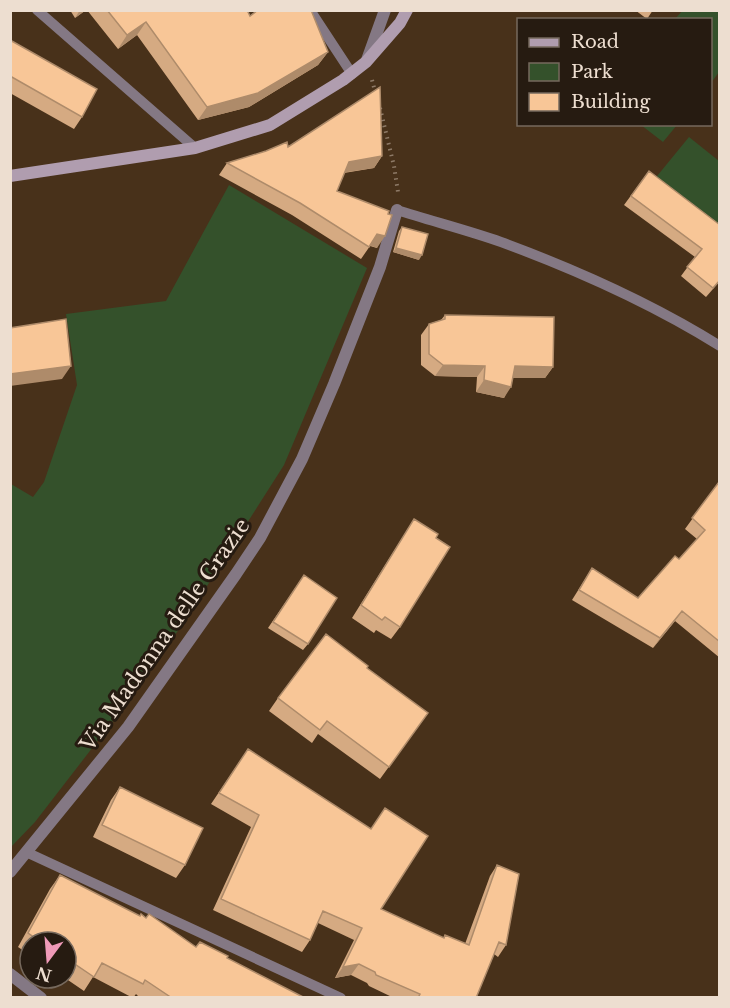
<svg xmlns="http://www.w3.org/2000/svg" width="730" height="1008" viewBox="0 0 730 1008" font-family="'Libre Baskerville',serif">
<rect width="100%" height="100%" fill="#48311a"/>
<path fill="#34512b" d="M683,10L719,11V72L711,83L710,20L675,19Z
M641,125H677L663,142Z
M689,137L719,161V234L653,181Z
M229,185L367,268L284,465L186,619L137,690L35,822L11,847V484L33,497L44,482L77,385L66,314L166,301Z"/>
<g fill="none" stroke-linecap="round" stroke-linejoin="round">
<path stroke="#8e7a67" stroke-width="4" stroke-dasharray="1.5 4.5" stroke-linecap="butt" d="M372,80L376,95
M380,108L394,166L398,192"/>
<path stroke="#847884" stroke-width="10" d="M37,10L195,148
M310,10L352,74
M397,210C431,221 467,230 501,242C577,270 651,303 720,346
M26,852L341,998"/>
<path stroke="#847884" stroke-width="12" d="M367,60L385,10
M10,872L128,727L236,574L260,538L302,459L334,384L380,267L397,210"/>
<path stroke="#847884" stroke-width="12" d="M10,974L41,998"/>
<path stroke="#b09daf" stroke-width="12" d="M10,176L195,148L270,125L343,80L366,62L400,23L407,10"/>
</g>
<path fill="#d5aa82" d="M70,10H86L75,18Z
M87,10H247L250,16L328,52L318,65L249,107L198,120L137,35L118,49Z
M635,10H653L647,19Z
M10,40L82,117L74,129L10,93Z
M288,147L382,156L374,168L344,173L337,191L388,214L377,248L370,246L361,259L292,215L219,175L227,163Z
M649,171L720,225V281L706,297L681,276L695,257L624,205Z
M402,227L419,260L393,252L399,231Z
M445,315L553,367L545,378H513L504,398L476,392L477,377L435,376L421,365V335L429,324L441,320Z
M719,482L720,658L675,621L653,648L572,600L592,568L638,598L679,559L697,539L685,529Z
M414,519L436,538L400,627L391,639L376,630L374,633L352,618Z
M304,575L308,644L303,650L268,628Z
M367,668L428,713L380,779L318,734L312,743L269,711L278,698Z
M248,749L381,909L443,938L445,935L465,944L490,876L497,865L506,945L498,957L494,954L476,998H394L369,986L367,983L351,975L335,978L354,940L318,923L310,940L302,952L213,910L251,827L211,804Z
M120,787L185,865L176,878L93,837L111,800Z
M60,875L140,916L146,918L196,947L227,958L305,998H140L136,994L133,998L93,977L84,991L65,978H66V942H30V955L18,947L50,889Z"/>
<path fill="#ae8b6a" d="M80,10H86L75,18Z
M146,22L137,35L118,49L127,35Z
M328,52L318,65L249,107L198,120L207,107Z
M382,156L374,168L341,173L349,162Z
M377,234L385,236L377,248L369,245Z
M396,248L422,255L419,260L393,252Z
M443,365L485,366L477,377L435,376Z
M71,366L62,379L10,386V374Z
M515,366L553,367L545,378H507Z
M484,380L511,387L504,398L476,392Z
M682,611L675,621L653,648L660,638Z
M359,964L351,975L335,978L343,967Z"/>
<path fill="#f8c697" stroke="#ae8b6a" stroke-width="1.5" d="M107,10H247L250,16L258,10H311L328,52L258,93L207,107L146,22L127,35Z
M10,40L97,89L82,117L10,76Z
M380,87L382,156L349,162L337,191L389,211L388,214L392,215L385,236L377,234L369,247L300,203L227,163L266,151L287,142L288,147Z
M649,171L720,225V280L713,288L687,267L702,249L631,196Z
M402,227L428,234L422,255L396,248Z
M445,315L554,317L553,367L515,366L511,387L484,380L485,366L443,365L429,354V324L445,319Z
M66,319L71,366L10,374V328Z
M719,482L720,642L682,611L660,638L579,590L592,568L638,598L675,556L679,559L705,530L692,518Z
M414,519L438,534L436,538L450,547L400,627L385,617L382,620L361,605Z
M304,575L337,598L308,644L273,622Z
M326,634L368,666L367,668L428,713L389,767L327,721L320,730L278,698Z
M248,749L371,829L385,808L428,836L381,909L444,938L445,935L469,945L497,865L519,874L506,945L499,942L476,998H418L420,994L376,975L375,972L359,964L343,967L362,928L323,911L310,940L221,899L259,815L219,793Z
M120,787L203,828L185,865L102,825Z
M60,875L140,916L141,914L146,918L149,914L196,947L200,942L228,956L227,958L305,998H172L145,980L143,984L102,963L94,977L66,958V942H41L28,933Z"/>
<g text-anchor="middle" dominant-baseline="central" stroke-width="6" stroke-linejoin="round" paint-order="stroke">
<g font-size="21" fill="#edded0" stroke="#261b11">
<text transform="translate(165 635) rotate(-55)">Via Madonna delle Grazie</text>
</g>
</g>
<rect width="730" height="1008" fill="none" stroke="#edded0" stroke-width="24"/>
<rect x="517" y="18" width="195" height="108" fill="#261b11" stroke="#76695d" stroke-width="1.5"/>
<rect x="529" y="38" width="30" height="9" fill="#b09daf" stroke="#76695d" stroke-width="1.5"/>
<text x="571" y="48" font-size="18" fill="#edded0">Road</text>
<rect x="529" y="63" width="30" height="18" fill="#34512b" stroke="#76695d" stroke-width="1.5"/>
<text x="571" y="78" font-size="18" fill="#edded0">Park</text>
<rect x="529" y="93" width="30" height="18" fill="#f8c697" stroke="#76695d" stroke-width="1.5"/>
<text x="571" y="108" font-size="18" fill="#edded0">Building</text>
<g transform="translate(48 960) rotate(196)"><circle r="28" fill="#261b11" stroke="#76695d" stroke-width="1.5"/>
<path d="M0-4.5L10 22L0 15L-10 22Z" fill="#ef9ab8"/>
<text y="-9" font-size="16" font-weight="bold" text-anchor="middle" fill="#edded0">N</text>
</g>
</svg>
